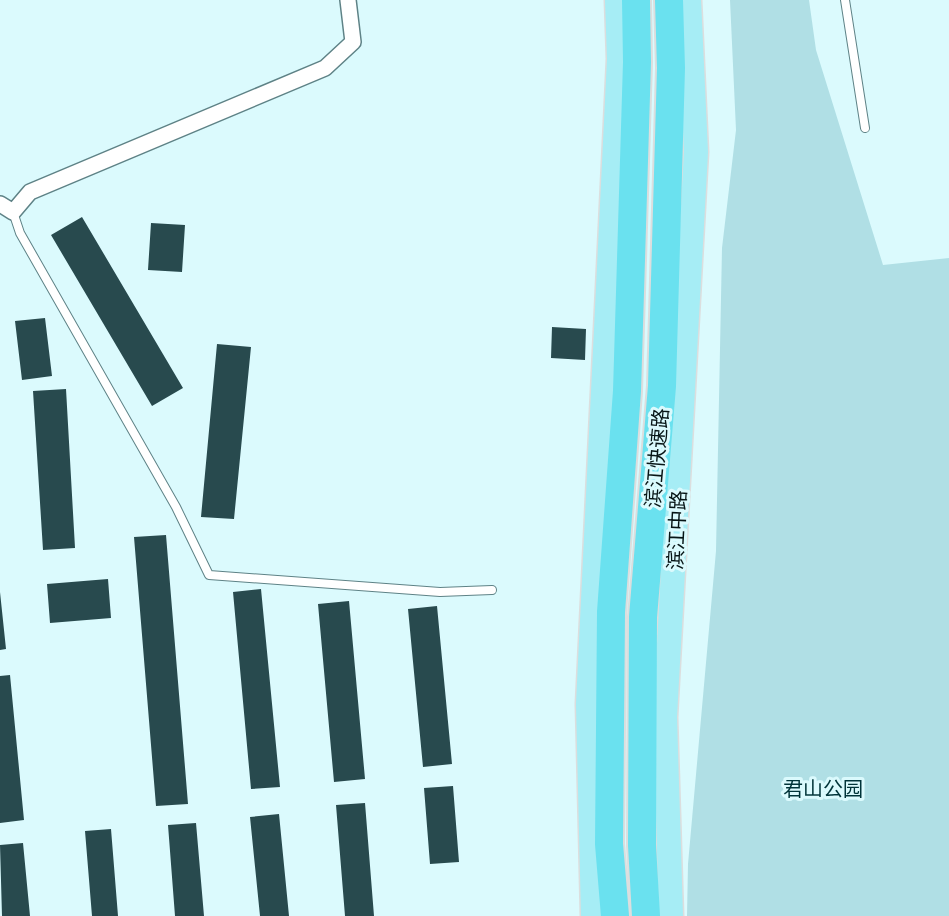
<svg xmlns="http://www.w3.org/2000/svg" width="949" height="916" viewBox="0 0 949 916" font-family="Barlow,'Noto Sans SC',sans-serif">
<rect width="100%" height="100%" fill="#dbfafd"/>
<path fill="#b0dfe5" d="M730,0H809L816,50L883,265L949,258V916H687L688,864L716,551L722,248L736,130Z"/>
<path fill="#284a4e" d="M82,217L183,388L152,406L51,235Z
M151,223L185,225L182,272L148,270Z
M45,318L52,376L22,380L15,321Z
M552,327L586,329L585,360L551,358Z
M217,344L251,347L234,519L201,517Z
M66,389L75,548L43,550L33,391Z
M166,535L188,804L156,806L134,537Z
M108,579L111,618L50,623L47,584Z
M261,589L280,787L251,789L233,592Z
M0,592L6,649L0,650Z
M349,601L365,779L334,782L318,604Z
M437,606L452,764L423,767L408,609Z
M10,675L24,820L0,823V676Z
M453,786L459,862L430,864L424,788Z
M365,803L374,916H345L336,805Z
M279,814L289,916H260L250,817Z
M196,823L204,916H175L168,825Z
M111,829L118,916H92L85,831Z
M23,843L30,916H2L0,845Z"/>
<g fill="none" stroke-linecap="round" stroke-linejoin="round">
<defs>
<path id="lane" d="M845,0L865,128
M13,212L20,233L176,507L209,575L440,592L492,590"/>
<path id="street" d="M0,204L13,212L30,192L325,68L353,42L348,0"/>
<path id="primary" d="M593,916L588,704L619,59L617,0
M671,916L665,717L696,152L689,0"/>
<path id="highway" d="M615,916L609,844L611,612L627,391L637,62L636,0
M646,916L642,845L643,617L662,386L671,68L669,0"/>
</defs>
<use href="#lane" stroke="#5e8286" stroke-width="10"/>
<use href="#street" stroke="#5e8286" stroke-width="18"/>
<use href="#primary" stroke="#dcdede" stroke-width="27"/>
<use href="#highway" stroke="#dcdede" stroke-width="32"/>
<use href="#lane" stroke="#fff" stroke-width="8"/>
<use href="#street" stroke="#fff" stroke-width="15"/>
<use href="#primary" stroke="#a6edf5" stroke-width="24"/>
<use href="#highway" stroke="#6ae1ef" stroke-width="28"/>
</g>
<g text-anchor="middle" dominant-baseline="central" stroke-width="6" stroke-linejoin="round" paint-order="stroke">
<g font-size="20" fill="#071516" stroke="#dbfafd">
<text transform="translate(656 458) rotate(-85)">滨江快速路</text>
<text transform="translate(676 530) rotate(-87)">滨江中路</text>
</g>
<g font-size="20" fill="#003439" stroke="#dbfafd">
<text x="823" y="788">君山公园</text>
</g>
</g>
</svg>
